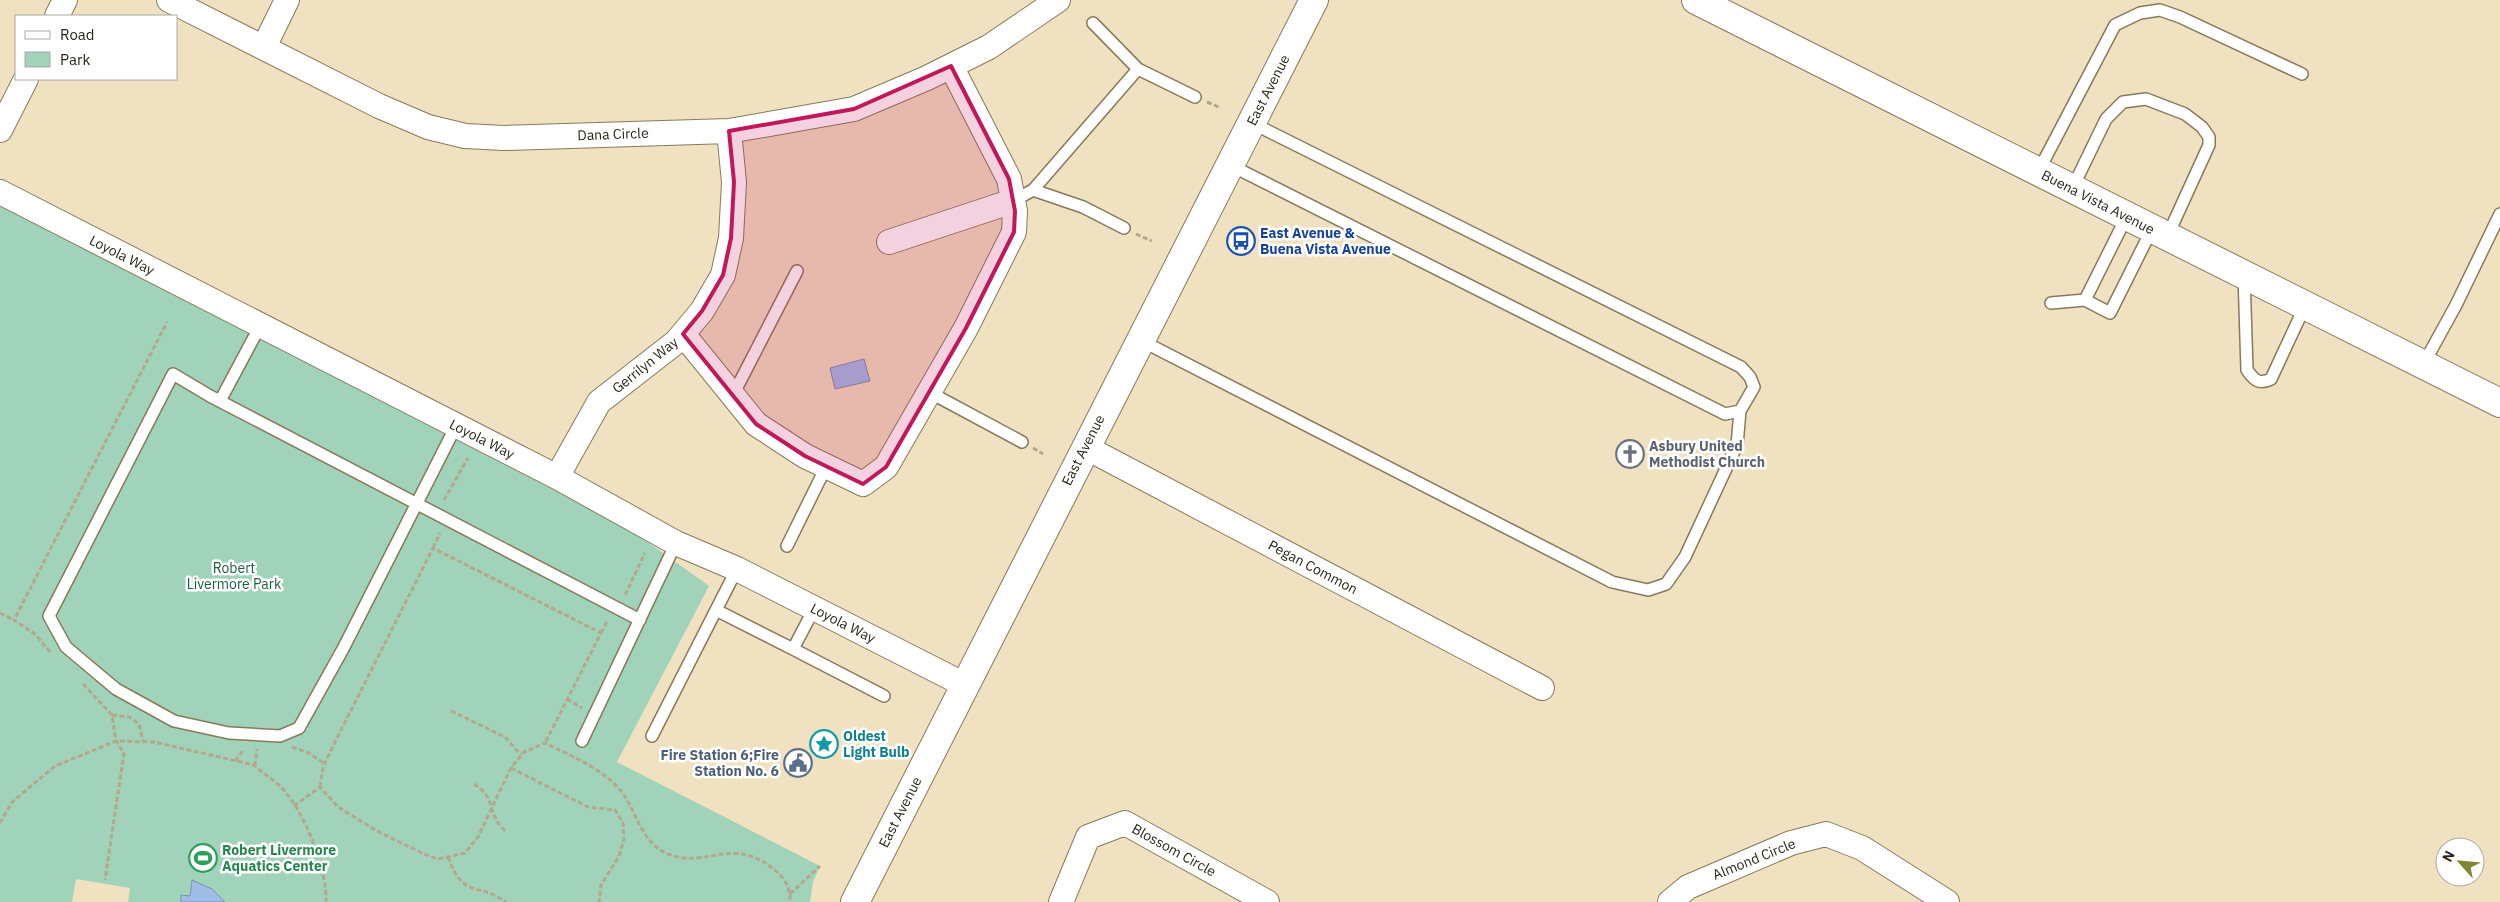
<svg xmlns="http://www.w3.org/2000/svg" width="2500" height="902" viewBox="0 0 2500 902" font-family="'IBM Plex Sans',sans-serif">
<rect width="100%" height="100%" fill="#f0e2c1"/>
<path fill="#a0d3b9" d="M0,192L557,477L709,586L617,762L820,866L813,882L810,902H128L130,888L76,879L72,902H0Z"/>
<path fill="#a0bde9" stroke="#7d8faa" d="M864,359L870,381L835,389L830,368Z
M192,880L212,889L225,902H181V895L190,896Z"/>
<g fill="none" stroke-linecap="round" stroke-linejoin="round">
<defs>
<path id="lane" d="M1093,23L1138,69L1195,97
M1230,165L1725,414L1740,411L1754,387L1750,377L1741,367L1252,123
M2038,172L2115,25L2140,13L2160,10L2180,17L2302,74
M2072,189L2106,119L2123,102L2146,99L2185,114L2202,127L2209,137V145L2167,237
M1033,190L1083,207L1124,228
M1013,201L1033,190L1138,69
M2244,275L2247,370C2254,380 2259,385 2271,379L2305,306
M2085,300L2127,216
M2051,303L2085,300L2110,313L2152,229
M1140,340L1612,582L1648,590L1666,584L1685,557L1737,445L1740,411
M2423,365L2456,305L2500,214
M929,392L1022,442
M733,395L797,271
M220,401L260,326
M456,426L344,647L299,728L280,736L229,733L174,721L116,689L66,647L49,616L173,374L210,396L640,620
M787,546L826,467
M737,569L716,610L793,649
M814,609L793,649L884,696
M652,736L716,610
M582,741L676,543"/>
<path id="street" d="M169,0L379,106L428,127L465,136L504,138L729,131L854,109L927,78L989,47L1058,0
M57,16L65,0
M264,47L287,0
M0,130L26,79
M0,192L557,477L676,543L737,569L965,685
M889,242L1013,201
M683,334L756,424L805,456L863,484L886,467L966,328L1014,232L1015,211L1009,179L951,66
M1085,447L1542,688
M557,477L599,402L676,342L702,311L723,275L731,238L734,182L729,131
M1061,902L1088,837L1125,823L1267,902
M1670,902L1688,887L1791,843L1826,834L1862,848L1947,902"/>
<path id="secondary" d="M1696,0L2500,403
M855,902L1314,0"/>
</defs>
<use href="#lane" stroke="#867a5b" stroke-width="14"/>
<use href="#street" stroke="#867a5b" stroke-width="26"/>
<use href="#secondary" stroke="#867a5b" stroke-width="30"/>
<path stroke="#b3a88d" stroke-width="3" stroke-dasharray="5 2.5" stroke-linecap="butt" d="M1207,102L1221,108
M1136,234L1152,241
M1033,448L1043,454
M444,500L468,458
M433,548L440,533
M625,595L645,553
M0,613L14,620
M601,633L608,620
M50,652L35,634L14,620L167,322
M83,684L112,715L116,741L124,753L105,880
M567,699L582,708
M451,711L505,737L521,755
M112,715L129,717L139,724L143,741
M292,747L309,753L325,764
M235,761L244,749
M255,766L257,749
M511,768L588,807L615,810L623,823L624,839L619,856L601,885L599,902
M474,784C499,800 485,815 507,832
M320,787L323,767L338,736L433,548L601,633L545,743
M294,806L320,787L338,807L377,831L424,854L438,859L465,853L478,837L511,768L524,752L545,743C573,757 605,769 624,795C638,816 642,843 668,854C707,870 733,833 777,872C786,880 791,890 790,902
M0,823L12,802L55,766L116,741L154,742L250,764L255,766C265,775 279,783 287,794C307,819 327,870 326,902
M448,857C464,900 476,881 506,902
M790,894L820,866"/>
<use href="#lane" stroke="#fff" stroke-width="11"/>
<use href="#street" stroke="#fff" stroke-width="24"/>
<use href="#secondary" stroke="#fff" stroke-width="28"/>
</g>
<path fill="#c2185b" fill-opacity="0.2" stroke="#c2185b" stroke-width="4" stroke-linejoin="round" d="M951,66L1009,179L1015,211L1014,232L966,328L886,467L863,484L805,456L756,424L683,334L702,311L723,275L731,238L734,182L729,131L854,109Z"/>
<defs>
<symbol id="bus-ring" viewBox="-11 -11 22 22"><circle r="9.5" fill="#fff" stroke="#1a4fb4" stroke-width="1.5"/><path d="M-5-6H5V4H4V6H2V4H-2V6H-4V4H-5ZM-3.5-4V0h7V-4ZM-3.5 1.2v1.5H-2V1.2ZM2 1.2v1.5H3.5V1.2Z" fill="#1a4fb4"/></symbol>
<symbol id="church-ring" viewBox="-11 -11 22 22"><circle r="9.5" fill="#fff" stroke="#6b7280" stroke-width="1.5"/><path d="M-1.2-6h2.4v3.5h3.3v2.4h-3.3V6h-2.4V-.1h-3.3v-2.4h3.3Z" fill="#6b7280"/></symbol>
<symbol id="sight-ring" viewBox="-11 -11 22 22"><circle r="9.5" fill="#fff" stroke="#0f9aa8" stroke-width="1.5"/><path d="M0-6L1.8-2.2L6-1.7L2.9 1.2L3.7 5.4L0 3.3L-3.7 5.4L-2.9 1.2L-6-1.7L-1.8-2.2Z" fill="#0f9aa8"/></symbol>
<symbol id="civic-ring" viewBox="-11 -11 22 22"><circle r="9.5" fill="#fff" stroke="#5c6f8a" stroke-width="1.5"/><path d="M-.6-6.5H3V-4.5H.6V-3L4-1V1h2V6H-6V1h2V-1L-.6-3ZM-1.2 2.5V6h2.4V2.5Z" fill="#5c6f8a"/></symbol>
<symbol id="stadium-ring" viewBox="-11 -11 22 22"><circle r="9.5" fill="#fff" stroke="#2e9e5b" stroke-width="1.5"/><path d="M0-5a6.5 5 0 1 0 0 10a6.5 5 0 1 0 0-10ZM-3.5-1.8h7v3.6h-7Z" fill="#2e9e5b"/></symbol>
</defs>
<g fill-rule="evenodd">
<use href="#bus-ring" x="1225" y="225" width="32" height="32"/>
<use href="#church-ring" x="1614" y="438" width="32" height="32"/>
<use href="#sight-ring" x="808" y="728" width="32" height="32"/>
<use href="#civic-ring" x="782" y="747" width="32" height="32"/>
<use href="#stadium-ring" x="187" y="842" width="32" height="32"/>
</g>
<g text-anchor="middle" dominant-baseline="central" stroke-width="5" stroke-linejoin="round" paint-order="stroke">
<g font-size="14" fill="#2a2518" stroke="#fff">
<text transform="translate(1268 90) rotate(-63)">East Avenue</text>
<text transform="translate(613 134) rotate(-2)">Dana Circle</text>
<text transform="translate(2098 202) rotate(27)">Buena Vista Avenue</text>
<text transform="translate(122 255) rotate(27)">Loyola Way</text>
<text transform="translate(645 365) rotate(-39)">Gerrilyn Way</text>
<text transform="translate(482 439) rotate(27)">Loyola Way</text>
<text transform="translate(1083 450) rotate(-63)">East Avenue</text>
<text transform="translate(1313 567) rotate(28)">Pegan Common</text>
<text transform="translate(843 623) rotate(27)">Loyola Way</text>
<text transform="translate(900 812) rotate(-63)">East Avenue</text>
<text transform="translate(1174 850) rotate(29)">Blossom Circle</text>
<text transform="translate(1754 859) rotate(-22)">Almond Circle</text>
</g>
<g font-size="14" font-weight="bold" fill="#164399" stroke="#fff" text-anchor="start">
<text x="1260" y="233">East Avenue &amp;<tspan x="1260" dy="16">Buena Vista Avenue</tspan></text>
</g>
<g font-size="14" font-weight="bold" fill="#5b616d" stroke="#fff" text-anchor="start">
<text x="1649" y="446">Asbury United<tspan x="1649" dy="16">Methodist Church</tspan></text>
</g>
<g font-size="14" fill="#1c5e42" stroke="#fff">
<text x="234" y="568">Robert<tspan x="234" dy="16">Livermore Park</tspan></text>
</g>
<g font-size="14" font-weight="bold" fill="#0d838f" stroke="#fff" text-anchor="start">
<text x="843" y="736">Oldest<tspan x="843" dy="16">Light Bulb</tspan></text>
</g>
<g font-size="14" font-weight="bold" fill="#4e5e75" stroke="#fff" text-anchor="end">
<text x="779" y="755">Fire Station 6;Fire<tspan x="779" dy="16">Station No. 6</tspan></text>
</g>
<g font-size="14" font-weight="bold" fill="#27864d" stroke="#fff" text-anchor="start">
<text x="222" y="850">Robert Livermore<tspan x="222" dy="16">Aquatics Center</tspan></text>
</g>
</g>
<rect x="15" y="15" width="162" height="65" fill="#ffffff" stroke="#aaa8a3"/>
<rect x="25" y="31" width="25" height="8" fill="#ffffff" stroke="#aaa8a3"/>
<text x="60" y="40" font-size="15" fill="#2a2518">Road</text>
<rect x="25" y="52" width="25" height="15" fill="#a0d3b9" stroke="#aaa8a3"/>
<text x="60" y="65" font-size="15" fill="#2a2518">Park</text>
<g transform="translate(2460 862) rotate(297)"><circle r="24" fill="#ffffff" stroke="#aaa8a3"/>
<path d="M0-4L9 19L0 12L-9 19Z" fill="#838530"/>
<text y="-8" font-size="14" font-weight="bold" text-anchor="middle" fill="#2a2518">N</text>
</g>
</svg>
